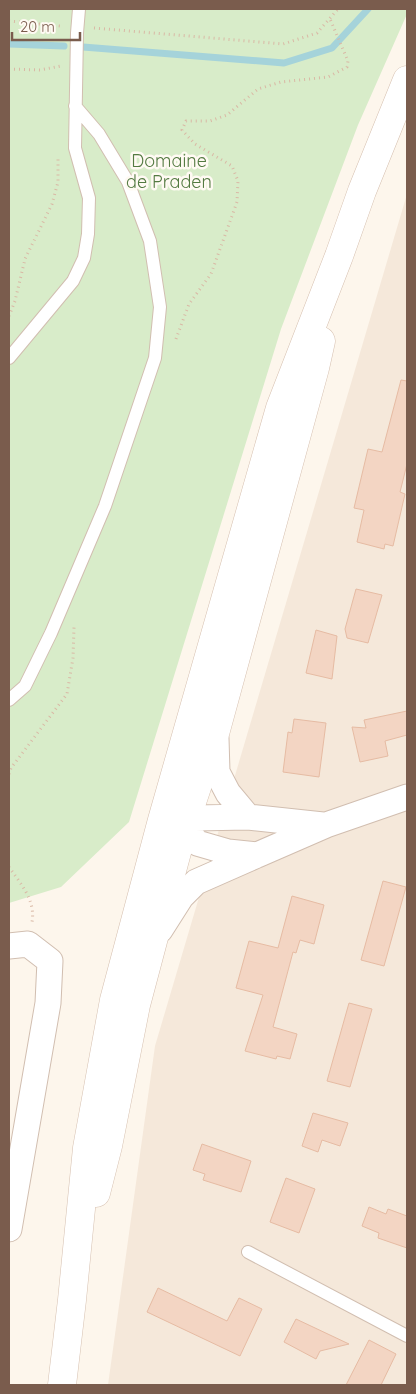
<svg xmlns="http://www.w3.org/2000/svg" width="416" height="1394" viewBox="0 0 416 1394" font-family="Quicksand,sans-serif">
<rect width="100%" height="100%" fill="#fdf6ec"/>
<path fill="#f5e8da" d="M407,194V1385H108L155,1046Z"/>
<path fill="#d8ecc9" d="M9,9H407V14L358,125L281,329L129,822L61,887L9,903Z"/>
<g fill="none" stroke-linecap="round" stroke-linejoin="round">
<path stroke="#a5d3da" stroke-width="7" d="M9,44L64,46
M83,47L284,63L332,48L368,9"/>
</g>
<path fill="#f3d5c3" stroke="#e6bba3" d="M401,380L407,381V464L400,492L405,494L393,546L385,544L384,549L357,542L364,510L354,508L368,449L382,452Z
M356,589L382,595L368,643L347,638L345,629Z
M316,630L337,636L332,679L306,673Z
M407,711V735L385,741L388,756L360,762L352,727L366,728L364,720Z
M294,719L326,723L319,777L283,772L288,732L292,733Z
M383,881L406,887L384,966L361,960Z
M292,896L324,905L314,944L300,940L296,953L293,952L273,1027L297,1034L290,1059L277,1056L276,1059L245,1051L263,995L236,988L249,941L278,948Z
M349,1003L372,1009L350,1087L327,1081Z
M313,1113L348,1123L340,1146L322,1140L318,1152L302,1146Z
M202,1144L251,1161L241,1192L203,1180L205,1174L193,1170Z
M286,1178L315,1189L299,1233L270,1222Z
M369,1207L386,1214L388,1209L407,1216V1248L378,1238L379,1233L362,1226Z
M158,1288L227,1321L239,1298L262,1309L240,1356L147,1312Z
M296,1319L349,1344L320,1351L316,1359L284,1342Z
M369,1340L396,1354L381,1385H346Z"/>
<g fill="none" stroke-linecap="round" stroke-linejoin="round">
<defs>
<path id="service" d="M9,358L73,281L84,258L88,234L89,198L75,148L77,33L79,9
M9,700L25,686L51,633L105,506L155,358L160,307L150,241L128,182L99,134L75,106
M248,1252L407,1336"/>
<path id="minor" d="M216,738L217,772L228,793L248,817L323,825
M169,822L184,826L197,843L228,852L257,855L326,825L407,797
M184,826L195,818L248,817
M160,930L181,897L196,882L255,856
M9,946L28,944L50,961L48,1003L9,1229"/>
<path id="secondary" d="M96,1193L108,1146L136,1005L153,941L184,826L216,730L315,368L321,341
M62,1385L72,1300L87,1148L114,1000L162,820L280,408L339,256L362,191L407,80"/>
</defs>
<use href="#service" stroke="#d1beb0" stroke-width="14"/>
<use href="#minor" stroke="#d1beb0" stroke-width="27"/>
<use href="#secondary" stroke="#d6c0b0" stroke-width="29"/>
<path stroke="#d9b8a5" stroke-width="3" stroke-dasharray="1 4" stroke-linecap="butt" d="M9,21L60,26
M94,28L283,44L317,33L338,9
M9,69L40,70L61,66
M9,316L15,301L25,259L52,204L58,182V159
M176,339L189,304L211,274L237,202L238,181L232,166L195,144L182,130L186,121H210L227,115L258,89L281,82L328,77L347,67L348,61L330,19
M9,774L11,768L67,694L73,658L74,627
M9,867C20,883 36,900 32,922"/>
<use href="#service" stroke="#fff" stroke-width="12"/>
<use href="#minor" stroke="#fff" stroke-width="25"/>
<use href="#secondary" stroke="#fff" stroke-width="28"/>
</g>
<g text-anchor="middle" dominant-baseline="central" stroke-width="5" stroke-linejoin="round" paint-order="stroke">
<g font-size="18" fill="#537a41" stroke="#fffaf3">
<text x="169" y="160">Domaine<tspan x="169" dy="21">de Praden</tspan></text>
</g>
</g>
<rect width="416" height="1394" fill="none" stroke="#7a5c4d" stroke-width="20"/>
<path d="M12 32v8h68v-8" fill="none" stroke="#7a5c4d" stroke-width="2.5"/>
<text x="20" y="32" font-size="15" fill="#7a5c4d" stroke="#fffaf3" stroke-width="4" paint-order="stroke">20 m</text>
</svg>
